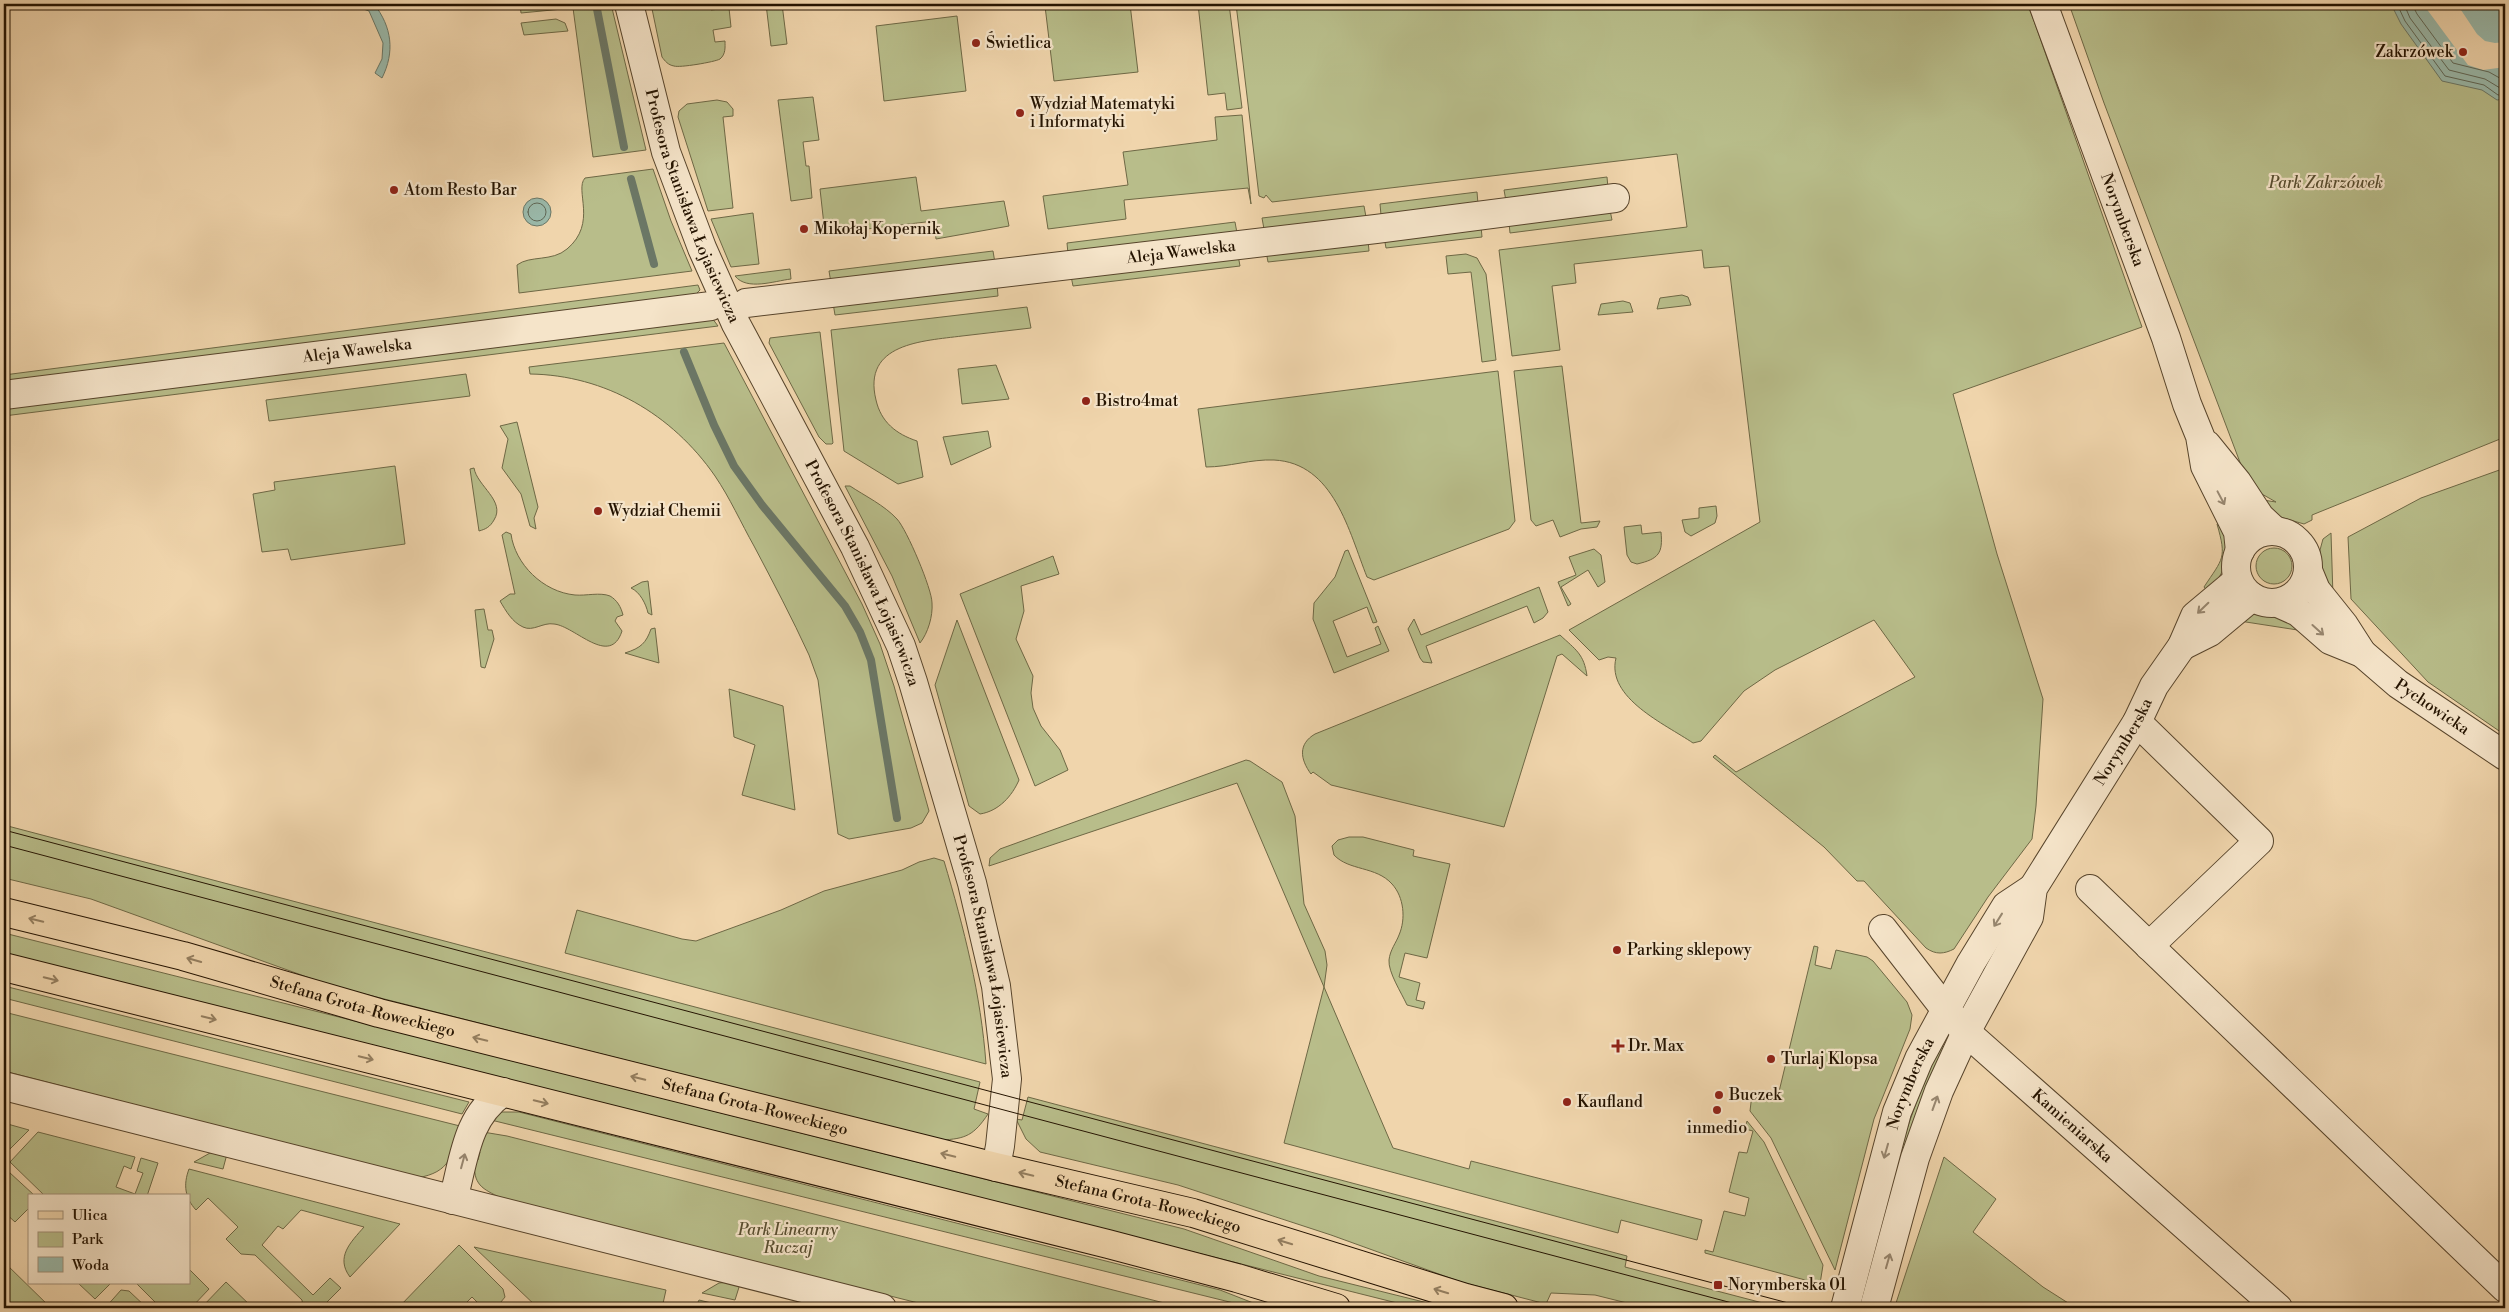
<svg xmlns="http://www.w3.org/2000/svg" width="2509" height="1312" viewBox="0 0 2509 1312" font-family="'Libre Bodoni',serif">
<rect width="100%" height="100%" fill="#f0d5ac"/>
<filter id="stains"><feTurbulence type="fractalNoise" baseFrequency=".004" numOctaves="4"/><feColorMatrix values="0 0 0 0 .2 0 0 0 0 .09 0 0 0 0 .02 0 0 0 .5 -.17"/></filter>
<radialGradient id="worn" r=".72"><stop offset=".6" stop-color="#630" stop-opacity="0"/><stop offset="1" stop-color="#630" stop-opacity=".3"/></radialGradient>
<path fill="#b8bd8a" stroke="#6e6845" d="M520,4H611L646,150L593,157L573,8L521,13Z
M651,4H711V10L729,8L731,27L713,30L715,42L725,41C725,47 726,54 720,59C715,62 679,68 674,66C668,65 665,61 662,57Z
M766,4H782L787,44L771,46Z
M1061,4H1130L1138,72L1054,81L1045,6Z
M1198,4H1229L1242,108L1227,110L1225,93L1208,95Z
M1236,4H2028L2142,327L1953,394L1997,554L2043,699L2036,806L2032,839L1988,897L1954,949C1944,954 1936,955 1926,948L1864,881H1857L1824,847L1713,757L1715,755L1736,772L1915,677L1874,620L1775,670L1744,691L1701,741L1693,743C1665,724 1606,698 1616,658L1608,657L1599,660L1569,630L1760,522L1729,266L1704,268L1702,250L1574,264L1576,283L1552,286L1560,350L1512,356L1499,250L1687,227L1677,154L1272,202L1266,195L1264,198L1259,196Z
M2069,4H2505V437L2312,515V520L2304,524L2273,515L2263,500L2276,502L2253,489L2241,465L2104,103Z
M957,16L966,91L884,101L876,26Z
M556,19L565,23L568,31L524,35L521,23Z
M813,97L819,140L803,142L806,166H809L812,198L791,201L778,100Z
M717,100L727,102L733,109V116L723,117L733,208L708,211L678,117L679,111L687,104Z
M1242,115L1251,204L1248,188L1124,200L1126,219L1048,229L1043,196L1128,185L1123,152L1217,140L1215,117Z
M653,169L671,221L692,271L519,293L517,265C530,255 552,262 567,249C598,223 574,190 585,178Z
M916,177L921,211L1004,201L1009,226L936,239L934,221L825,234L820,189Z
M1607,177L1608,188L1506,201L1504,190Z
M1477,192L1478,204L1381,215L1380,204Z
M1364,206L1366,217L1264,229L1262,218Z
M1610,210L1612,220L1510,233L1509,223Z
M753,213L759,264L731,267L711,219Z
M1235,222L1237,233L1068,254L1067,243Z
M1481,226L1482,237L1386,248L1384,237Z
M1368,240L1369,251L1268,262L1266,251Z
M993,251L995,263L831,283L829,271Z
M1466,254L1477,258L1486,274L1496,360L1482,362L1471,272L1448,274L1446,256Z
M1238,255L1240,266L1073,286L1071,276Z
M790,269L791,279C774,281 747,291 735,276Z
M997,284L998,296L835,315L833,303Z
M698,285L700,290L694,296L4,386V375Z
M1682,295L1688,297L1691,305L1657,309L1660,298Z
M1623,301L1630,303L1633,312L1598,315L1601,304Z
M1027,307L1031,328C1008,331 985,333 962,336C923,341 862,343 876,400C881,422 896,434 917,441L923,477L898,484L844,451L831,330Z
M712,318L718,326L4,416V408Z
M820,332L833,443L832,444H826L819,437L769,343L770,338Z
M724,343L862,604L880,644L894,686L929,811L922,823L911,828L849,839L838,834L818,680L809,655C792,618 773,582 754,546C741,523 730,498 715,476C672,414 605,375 530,374L529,367Z
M996,365L1009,399L962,404L958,369Z
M1562,366L1581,523L1600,521L1597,527L1581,529L1560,537L1553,520L1536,526L1531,520L1514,371Z
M1498,371L1515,521L1509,529L1374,580L1367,577C1349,532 1334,463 1274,460C1251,459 1229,467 1206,467L1198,409Z
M466,374L470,396L269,421L266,400Z
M517,422L538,507L534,518L536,529L530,526L521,494L502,468L508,439L500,426Z
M988,431L991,447L951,465L943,437Z
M395,466L405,544L291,560L288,549L262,552L253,494L275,490L274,482Z
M474,468C477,486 506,501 494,520C490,527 486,529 479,531L470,469Z
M2505,468V735L2428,682L2351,599L2348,537L2421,498Z
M845,486H850C865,496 884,505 897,519C907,530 932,589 932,603C933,616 928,633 920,643L892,576Z
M1716,506L1717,516L1715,523L1691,536L1685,532L1682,520L1699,518V508Z
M2225,519C2229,553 2231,565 2208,592L2204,587C2223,558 2227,559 2217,524Z
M1641,525L1642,534L1661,532C1663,553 1659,559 1637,564L1631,562L1627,555L1624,527Z
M506,532L511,534C515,564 543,592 575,595C586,596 600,592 610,596C617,600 621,607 623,615L617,617L615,621L622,631C610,668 575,626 554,624C543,622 533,632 523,627C512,622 506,611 500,601L510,594H515L502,535Z
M2331,533L2333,597L2323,583L2320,550L2323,539Z
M2256 566a18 18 0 1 1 36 0a18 18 0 1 1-36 0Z
M1594,549L1601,555L1605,582L1598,587L1588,570L1561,587L1571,604L1568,606L1558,582L1576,575L1569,557Z
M1348,550L1377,622L1373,623L1367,607L1333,621L1347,657L1381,644L1375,628L1378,626L1389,651L1334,673L1313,619L1314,603L1335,577L1345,551Z
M1053,556L1059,574L1021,586L1024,611L1016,639L1033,676L1031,693L1033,708L1041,726L1060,750L1068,770L1035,786L960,594Z
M648,581L652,615L648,613C646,604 640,592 631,588L642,582Z
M1539,587L1548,612L1543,618L1534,623L1527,606L1426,646L1432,663L1423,662L1420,658L1408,629L1414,619L1421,635Z
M484,609L488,630H492L494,639L485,668L481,667L475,610Z
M2250,614L2283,616L2304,631L2233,620Z
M957,620L1019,780C1012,796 999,811 980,814L969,806L935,685Z
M655,628L659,663L625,653C641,648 646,643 651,629Z
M1560,635C1576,650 1584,654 1587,676L1562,654L1557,656L1504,827L1331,785L1313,772L1311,774C1300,759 1298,744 1315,734Z
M729,689L783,706L795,810L742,795L755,745L734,737Z
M1246,760L1250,761L1282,782L1295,816L1304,904L1325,951L1327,965L1324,987L1393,1148L1469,1169L1471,1161L1702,1220L1697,1240L1621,1220L1618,1233L1284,1143L1324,987L1237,783L989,866L990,858L1000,849Z
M4,825L980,1082L974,1109L988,1114C974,1135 966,1139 941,1140L329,985L91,899L4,878Z
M1349,837H1363L1414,850L1413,856L1450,864L1427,958L1405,953L1399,977L1420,983L1416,1000L1425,1002L1423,1009L1407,1005C1401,992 1388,972 1389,960C1390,950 1396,943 1399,935C1406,919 1404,897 1392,884C1376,866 1349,871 1334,855L1332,846L1338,840Z
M934,858L944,861C964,928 981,995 986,1064L565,953L577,910L682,939L696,941L781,910L824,891L902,870L919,862Z
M4,933L1184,1229L1319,1276L1448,1308H1417L4,954Z
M1814,946L1818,947L1815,965L1831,969L1836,950L1867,957L1873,961L1907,1002L1912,1015L1910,1029L1874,1119L1835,1270L1771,1138L1750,1111L1752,1094L1777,1100Z
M4,986L469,1102L462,1114L4,998Z
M4,1012L460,1126C452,1156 451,1172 417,1178L4,1071Z
M1942,1046L1944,1048L1870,1293L1863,1291C1885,1208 1902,1124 1940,1047Z
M1028,1097L1627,1256L1625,1267L1782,1308H1647L1595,1295L1551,1293L1546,1304L1461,1282L1331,1235L1178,1185L1040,1152L1026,1139L1016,1119L1022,1120Z
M502,1112H519L1220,1290L1266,1308H1254L491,1120Z
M1747,1121L1764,1142L1823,1265L1820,1284L1705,1253V1250L1713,1252L1724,1211L1745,1216L1749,1198L1729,1192L1739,1152L1747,1153L1753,1131L1745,1129Z
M4,1123L29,1130L4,1155Z
M38,1132L135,1157L131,1169L124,1166L116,1187L135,1194L143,1173L137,1171L141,1158L158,1163L147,1196H45L10,1162Z
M483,1132L507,1136L1184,1308H938L501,1198C483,1189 472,1185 475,1160H478L480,1152L478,1151Z
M219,1152L227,1154L223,1169L194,1162L210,1153Z
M1944,1157L1996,1199L1973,1232L2043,1287L2076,1308H1917L1896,1303Z
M189,1169L400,1224L350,1277C335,1257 351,1242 364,1227L301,1210L283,1229L278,1226L262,1245L313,1295L330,1278L341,1288L321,1308H303L302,1300L255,1255L241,1254L226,1239L238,1227L208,1198L196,1210C185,1198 183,1185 189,1169Z
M4,1171L9,1172L34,1195L29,1196V1208L15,1222L4,1212Z
M459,1245L503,1289L505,1297L496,1308H483L472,1297L461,1308H398Z
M474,1247L666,1290L662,1308H538Z
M4,1262L51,1308H4Z
M189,1269L209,1289L191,1308H161L136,1283H189Z
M226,1282L253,1308H201Z
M729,1282L740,1284L735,1300L702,1293L719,1283Z
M78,1283H111L95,1299Z
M121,1290L129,1291L147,1308H105Z
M699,1300L732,1308H695Z"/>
<path fill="#9ab9aa" stroke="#6b7766" d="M350,4H374C392,27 395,52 382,78L375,73L382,59L383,43L369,11Z
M2391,4H2505V99L2497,100L2482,90L2442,81L2401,24Z
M523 212a14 14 0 1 1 28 0a14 14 0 1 1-28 0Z"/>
<path fill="#f0d5ac" d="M2423,4H2457L2477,34L2485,41L2495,43L2505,42V67L2483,70L2468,65Z"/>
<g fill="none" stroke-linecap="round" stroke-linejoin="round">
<path stroke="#5f6655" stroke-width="1" d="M2397,4L2405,21L2445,76L2484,85L2498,95H2505
M2404,4L2410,18L2449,70L2485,79L2500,88H2505
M2412,4L2417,14L2453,63L2489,72L2505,81
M528 212a9 9 0 1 1 18 0a9 9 0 1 1-18 0Z"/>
<path stroke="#6b7766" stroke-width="8" d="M596,4L624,147
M631,179L654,264
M684,352L714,425L734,466L762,505L845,606L860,632L871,660L897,818"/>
<defs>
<g id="minor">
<path id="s1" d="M629,4L666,152L702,248L736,324L855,547L901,646L913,682L972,883L996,986L1007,1079L1000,1146L996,1167"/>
<path id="s2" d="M2043,4L2166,338L2187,404L2200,436L2205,466L2238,532L2240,551"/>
<path id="s3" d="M746,303L1376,229L1615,198"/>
<path id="s4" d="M4,395L711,306"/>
<path d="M2207,445L2237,482L2260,517L2275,531"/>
<circle cx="2272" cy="567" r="36"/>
<path id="s5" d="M2309,573L2316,590L2344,625L2362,653L2398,684L2505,756"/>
<path d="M2278,603L2298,612L2330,640L2362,653"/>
<path d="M2182,646L2210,632L2252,597"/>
<path d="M2137,722L2259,841L2149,946"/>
<path d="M2090,889L2505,1288"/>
<path id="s6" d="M1883,929L1945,1009L1966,1032L2278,1308"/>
<path d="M4,1086L882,1308"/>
<path d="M453,1200C464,1160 466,1117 503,1092"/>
<path id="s7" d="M1845,1308L1897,1112L1919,1059L1971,963L2006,906L2033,888"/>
<path id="s8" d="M1874,1308L1915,1158L1939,1091L1966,1032L2029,917L2033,888L2137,722L2154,686L2182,646L2195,616L2238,580"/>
</g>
<g id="major">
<path id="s9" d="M4,912L183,956L379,1013L996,1167L1193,1213L1466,1298L1504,1308"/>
<path d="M4,967L1108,1244L1237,1278L1336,1308"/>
</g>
</defs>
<use href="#minor" stroke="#57442b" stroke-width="30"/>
<use href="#major" stroke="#241300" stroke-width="30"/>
<use href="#minor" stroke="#f5e4c9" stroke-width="28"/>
<use href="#major" stroke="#f0d5ac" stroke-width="28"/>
<path stroke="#241300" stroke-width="1" d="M4,830L1807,1308
M4,845L1751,1308"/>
</g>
<defs><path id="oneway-shaft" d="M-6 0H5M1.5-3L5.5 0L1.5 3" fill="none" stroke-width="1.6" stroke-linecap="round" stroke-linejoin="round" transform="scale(1.25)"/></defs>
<g stroke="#97866f">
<use href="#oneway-shaft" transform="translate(2221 498) rotate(62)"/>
<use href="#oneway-shaft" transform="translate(2203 608) rotate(136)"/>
<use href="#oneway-shaft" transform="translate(2318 630) rotate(42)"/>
<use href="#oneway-shaft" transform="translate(1998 920) rotate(122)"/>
<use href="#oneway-shaft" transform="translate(1935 1103) rotate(-70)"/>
<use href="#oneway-shaft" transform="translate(1886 1151) rotate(106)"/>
<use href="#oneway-shaft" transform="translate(463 1161) rotate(-75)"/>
<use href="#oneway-shaft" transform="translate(1888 1261) rotate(-74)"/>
</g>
<g stroke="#947e5f">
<use href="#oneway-shaft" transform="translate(36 920) rotate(-166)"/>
<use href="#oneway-shaft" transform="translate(194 960) rotate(-164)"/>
<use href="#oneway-shaft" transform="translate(51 979) rotate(14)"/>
<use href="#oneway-shaft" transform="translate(209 1018) rotate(14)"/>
<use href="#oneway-shaft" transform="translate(480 1039) rotate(-166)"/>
<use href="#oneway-shaft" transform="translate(366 1058) rotate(14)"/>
<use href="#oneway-shaft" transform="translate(638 1078) rotate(-166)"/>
<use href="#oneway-shaft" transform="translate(541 1102) rotate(14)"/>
<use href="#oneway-shaft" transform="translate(948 1155) rotate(-166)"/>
<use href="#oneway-shaft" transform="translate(1026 1174) rotate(-167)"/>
<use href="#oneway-shaft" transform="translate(1285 1242) rotate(-163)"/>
<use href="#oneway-shaft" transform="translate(1441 1291) rotate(-163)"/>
</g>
<g fill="#8f2418" stroke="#f5e4c9" stroke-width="2">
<circle cx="976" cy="43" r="5"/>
<circle cx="2463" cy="52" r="5"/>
<circle cx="1020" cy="113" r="5"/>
<circle cx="394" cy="190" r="5"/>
<circle cx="804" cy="229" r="5"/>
<circle cx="1086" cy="401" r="5"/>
<circle cx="598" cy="511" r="5"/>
<circle cx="1617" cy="950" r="5"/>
<path d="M1615.5 1038.5h5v5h5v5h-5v5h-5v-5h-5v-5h5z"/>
<circle cx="1771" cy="1059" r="5"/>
<circle cx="1719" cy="1095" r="5"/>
<circle cx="1567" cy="1102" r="5"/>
<circle cx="1717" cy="1110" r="5"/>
<rect x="1713" y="1280" width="10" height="10" rx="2.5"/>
</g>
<g text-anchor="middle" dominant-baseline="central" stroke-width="4.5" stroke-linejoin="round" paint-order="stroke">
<g font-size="16" fill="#241300" stroke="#f5e4c9" text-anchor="start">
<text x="986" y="43">Świetlica</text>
<text x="2453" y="52" text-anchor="end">Zakrzówek</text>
<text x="1030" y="104">Wydział Matematyki<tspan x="1030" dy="18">i Informatyki</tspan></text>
<text x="404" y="190">Atom Resto Bar</text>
<text x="814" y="229">Mikołaj Kopernik</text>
<text x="1096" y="401">Bistro4mat</text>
<text x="608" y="511">Wydział Chemii</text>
<text x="1627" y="950">Parking sklepowy</text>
<text x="1628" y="1046">Dr. Max</text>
<text x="1781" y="1059">Turlaj Klopsa</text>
<text x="1729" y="1095">Buczek</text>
<text x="1577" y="1102">Kaufland</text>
<text x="1717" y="1128" text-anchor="middle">inmedio</text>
<text x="1728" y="1285">Norymberska 01</text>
</g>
<g font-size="16" font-style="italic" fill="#584e30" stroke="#f5e4c9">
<text x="2326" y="183">Park Zakrzówek</text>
<text x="788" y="1230">Park Linearny<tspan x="788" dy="18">Ruczaj</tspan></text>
</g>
<g font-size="16" fill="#241300" stroke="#f5e4c9">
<text stroke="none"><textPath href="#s1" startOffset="212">Profesora Stanisława Łojasiewicza</textPath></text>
<text stroke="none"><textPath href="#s2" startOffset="230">Norymberska</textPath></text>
<text stroke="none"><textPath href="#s3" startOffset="438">Aleja Wawelska</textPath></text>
<text stroke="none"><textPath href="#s4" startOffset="356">Aleja Wawelska</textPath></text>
<text stroke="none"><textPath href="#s1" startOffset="618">Profesora Stanisława Łojasiewicza</textPath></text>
<text stroke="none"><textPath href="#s5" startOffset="185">Pychowicka</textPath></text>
<text stroke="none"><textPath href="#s8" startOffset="624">Norymberska</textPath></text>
<text stroke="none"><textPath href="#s1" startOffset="1022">Profesora Stanisława Łojasiewicza</textPath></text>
<text stroke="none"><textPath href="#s9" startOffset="371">Stefana Grota-Roweckiego</textPath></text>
<text stroke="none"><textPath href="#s7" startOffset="234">Norymberska</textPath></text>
<text stroke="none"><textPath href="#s9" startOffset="776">Stefana Grota-Roweckiego</textPath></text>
<text stroke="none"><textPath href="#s6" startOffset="274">Kamieniarska</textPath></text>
<text stroke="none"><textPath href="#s9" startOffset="1181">Stefana Grota-Roweckiego</textPath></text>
</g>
</g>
<rect width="2509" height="1312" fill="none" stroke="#f0d5ac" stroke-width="20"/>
<rect x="5" y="5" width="2499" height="1302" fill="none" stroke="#241300" stroke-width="2.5"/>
<rect x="10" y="10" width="2489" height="1292" fill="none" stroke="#241300"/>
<rect x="28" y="1194" width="162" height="90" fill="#f5e4c9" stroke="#a19079"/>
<rect x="38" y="1211" width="25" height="8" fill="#f0d5ac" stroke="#a19079"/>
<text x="72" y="1220" font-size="15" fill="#241300">Ulica</text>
<rect x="38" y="1232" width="25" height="15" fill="#b8bd8a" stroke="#a19079"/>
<text x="72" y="1244" font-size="15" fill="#241300">Park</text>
<rect x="38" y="1257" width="25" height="15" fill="#9ab9aa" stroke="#a19079"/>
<text x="72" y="1270" font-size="15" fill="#241300">Woda</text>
<rect width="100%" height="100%" filter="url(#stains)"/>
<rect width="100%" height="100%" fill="url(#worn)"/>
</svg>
